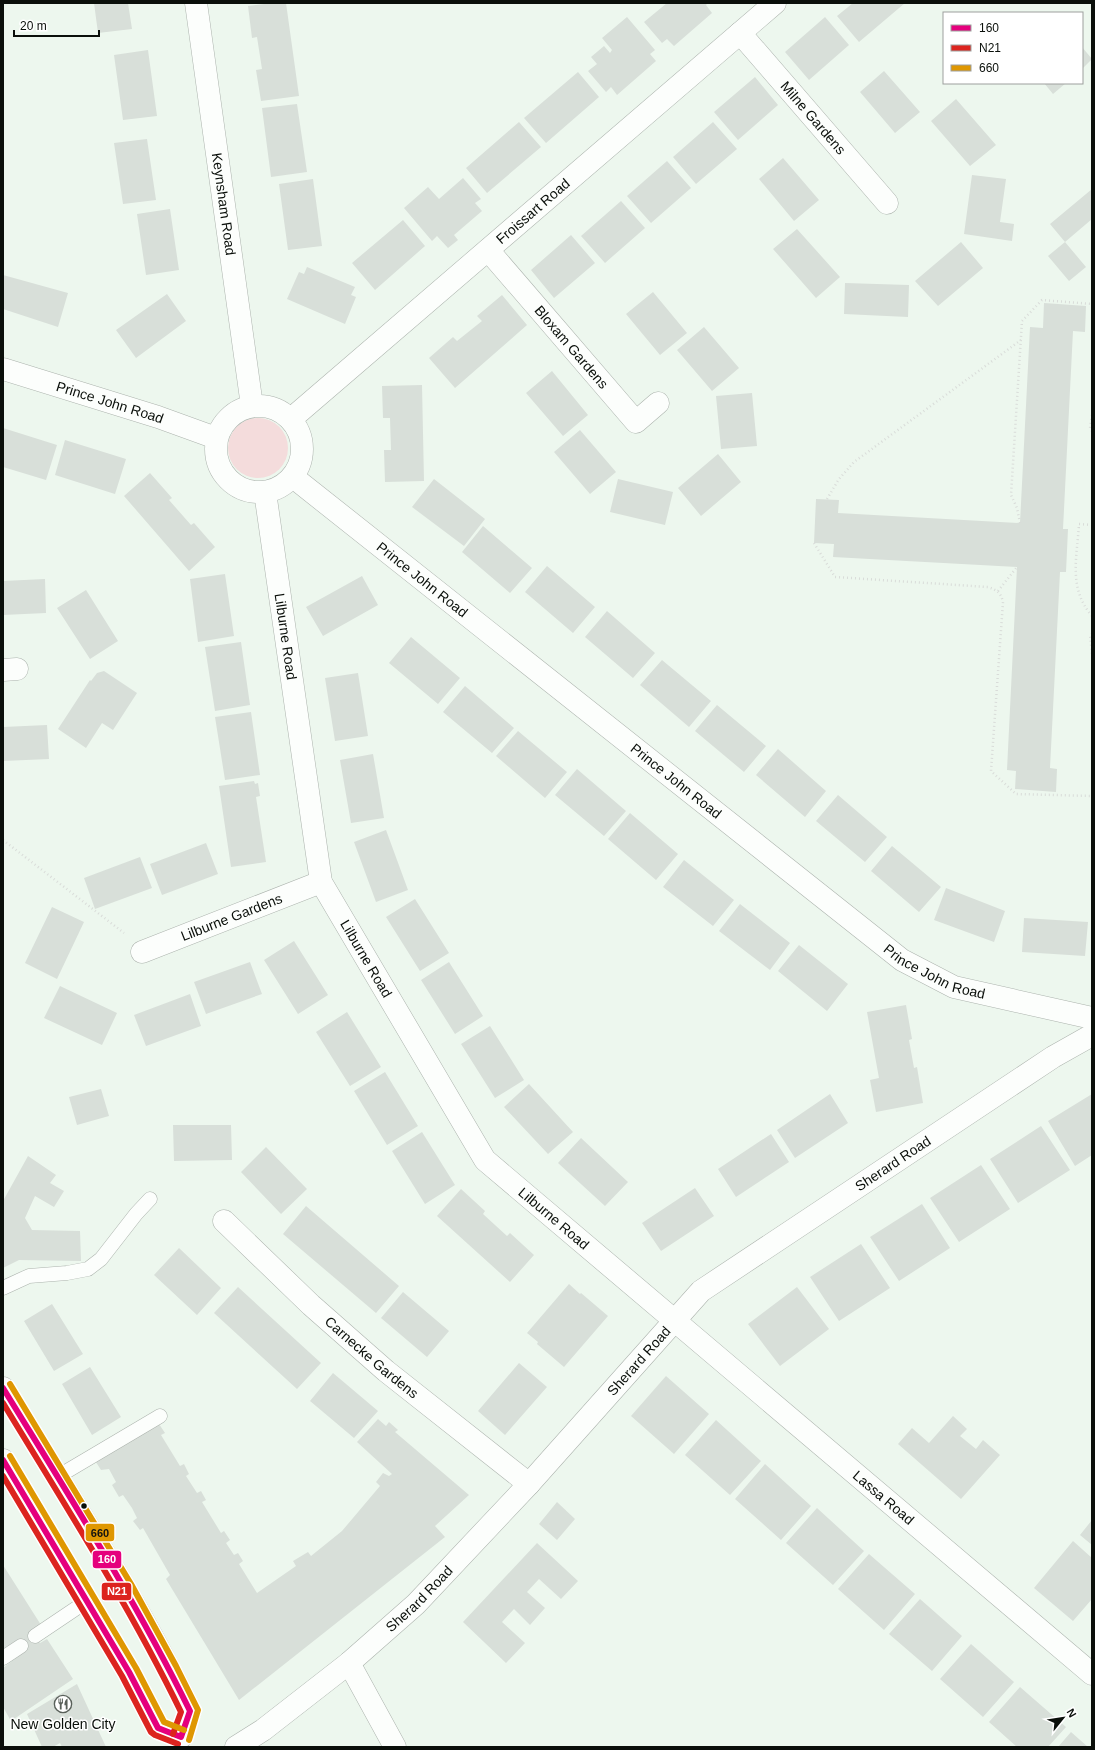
<svg xmlns="http://www.w3.org/2000/svg" width="1095" height="1750" viewBox="0 0 1095 1750" font-family="Helvetica,sans-serif">
<rect width="100%" height="100%" fill="#edf7ee"/>
<path fill="#f4dcdc" d="M228 448a30 30 0 1 1 60 0a30 30 0 1 1-60 0Z"/>
<path fill="#d8dfd9" d="M94,3H128L132,29L98,33Z
M272,3H286L299,96L261,101L256,70L262,69L257,37L252,38L248,6Z
M667,3H708L706,5L712,13L674,46L667,39L662,43L644,22Z
M853,3H905L859,42L837,16Z
M627,17L655,50L650,54L656,61L617,95L611,87L606,92L588,71L597,64L591,57L604,46L610,53L612,50L602,38Z
M825,17L849,45L809,80L785,52Z
M1082,47L1092,59L1082,69Z
M148,50L157,116L123,120L114,55Z
M884,71L920,112L895,133L860,92Z
M578,72L599,97L546,143L524,118Z
M755,77L778,105L738,140L714,112Z
M1044,83H1066L1053,94Z
M956,99L996,145L970,166L931,121Z
M297,104L307,172L271,177L262,108Z
M519,122L541,147L487,193L466,168Z
M713,122L737,149L696,184L673,157Z
M147,139L156,200L123,204L114,143Z
M783,158L819,200L794,221L759,179Z
M667,161L691,188L651,223L627,196Z
M972,175L1006,179L1000,222L1014,224L1012,241L964,234Z
M463,178L481,199L475,203L482,211L454,235L458,240L448,248L437,236L432,241L404,208L428,187L439,199Z
M313,179L322,246L288,250L279,184Z
M1092,189V219L1065,242L1086,267L1069,281L1048,256L1065,242L1050,224Z
M621,201L645,228L605,263L581,236Z
M170,209L179,270L146,275L137,214Z
M403,220L425,246L375,290L352,263Z
M797,229L840,277L816,298L773,249Z
M571,235L595,263L554,298L531,270Z
M961,242L983,268L938,306L915,281Z
M307,267L355,287L351,295L356,297L345,324L287,299L299,272L304,274Z
M3,275L68,293L58,327L3,309Z
M845,283L909,285L908,317L844,314Z
M653,292L687,333L660,355L626,314Z
M167,294L186,321L136,358L116,330Z
M502,295L527,325L455,388L429,358L453,337L457,341L482,321L477,316Z
M1044,303L1086,306L1085,332L1073,331L1063,529H1068L1066,572H1060L1050,768L1057,769L1056,792L1015,789L1016,771L1007,770L1017,567L833,557L834,544L814,543L816,499L839,500L838,513L1020,523L1030,327L1043,328Z
M704,327L739,368L712,391L677,350Z
M552,371L588,415L563,436L526,393Z
M422,385L424,481L385,482L384,450H391L390,418H383L382,386Z
M752,393L757,446L721,449L716,396Z
M3,428L57,445L46,480L3,467Z
M580,430L616,472L590,494L554,452Z
M65,440L126,459L115,494L55,475Z
M718,454L741,482L701,516L678,488Z
M150,473L172,498L169,500L191,525L194,523L215,547L189,571L124,496Z
M434,479L485,519L464,546L412,507Z
M618,479L673,492L665,525L610,512Z
M483,526L532,568L510,593L462,552Z
M547,566L595,607L573,633L525,592Z
M225,574L234,636L198,642L190,579Z
M362,576L378,605L323,636L306,607Z
M45,579L46,613L3,615V581Z
M86,590L118,641L90,659L57,608Z
M607,611L655,653L633,678L585,637Z
M411,637L460,678L438,704L389,663Z
M241,642L250,705L215,711L205,647Z
M662,660L711,701L689,727L640,685Z
M104,671L137,693L113,730L102,723L86,748L58,729L90,680L91,681L97,673Z
M358,673L368,736L335,741L325,678Z
M465,686L514,728L492,753L443,712Z
M717,705L766,746L744,772L695,731Z
M251,712L260,775L225,780L215,717Z
M47,725L49,759L3,761V727Z
M518,731L567,772L545,798L496,756Z
M778,749L826,791L805,817L756,775Z
M373,754L384,818L351,823L340,760Z
M577,769L626,811L604,836L555,795Z
M254,781L255,784L258,783L260,796L256,797L266,862L231,867L219,786Z
M838,795L887,837L865,862L816,821Z
M630,813L678,854L656,880L608,839Z
M386,830L408,890L376,902L354,842Z
M206,843L218,874L162,895L150,864Z
M892,846L941,887L919,912L871,871Z
M140,857L152,888L95,909L84,878Z
M684,860L734,900L713,926L663,887Z
M946,888L1005,911L994,942L934,920Z
M415,899L449,953L420,971L386,917Z
M740,904L790,943L770,970L719,931Z
M52,907L84,922L57,979L25,963Z
M1024,918L1088,922L1085,956L1022,952Z
M294,941L328,995L298,1014L264,960Z
M799,945L848,984L827,1011L778,971Z
M250,962L262,994L206,1014L194,982Z
M449,962L483,1016L455,1034L421,980Z
M60,986L117,1013L102,1045L44,1018Z
M190,994L201,1026L146,1046L134,1015Z
M906,1005L912,1039L909,1040L914,1068L917,1067L923,1103L876,1112L870,1080L879,1078L867,1012Z
M347,1012L381,1067L350,1086L316,1032Z
M490,1026L524,1080L495,1098L461,1044Z
M385,1072L418,1126L387,1145L354,1091Z
M529,1084L573,1132L548,1154L504,1107Z
M101,1089L109,1116L77,1125L69,1097Z
M830,1094L848,1123L795,1158L777,1130Z
M1092,1094V1155L1075,1166L1048,1121Z
M173,1125H231L232,1160L174,1161Z
M1041,1126L1070,1170L1018,1203L990,1159Z
M422,1132L455,1185L425,1204L392,1151Z
M771,1134L789,1162L736,1197L718,1169Z
M581,1138L628,1182L605,1206L558,1163Z
M266,1147L307,1189L281,1214L241,1172Z
M28,1156L56,1175L50,1183L64,1191L54,1207L35,1196L25,1218L32,1230L80,1231L81,1261L19,1260L3,1268V1201Z
M981,1165L1010,1209L959,1242L930,1198Z
M695,1188L714,1216L661,1251L642,1223Z
M461,1189L485,1211L483,1214L507,1236L510,1233L534,1255L510,1282L437,1216Z
M922,1204L950,1248L899,1281L870,1237Z
M306,1206L399,1286L376,1313L283,1234Z
M861,1244L890,1288L839,1321L810,1277Z
M179,1248L221,1288L197,1315L154,1275Z
M569,1284L580,1294L581,1293L608,1316L564,1367L537,1344L538,1342L527,1333Z
M238,1287L321,1363L297,1389L214,1313Z
M797,1287L829,1329L780,1366L748,1324Z
M403,1292L449,1331L427,1357L381,1318Z
M52,1304L83,1354L54,1371L24,1321Z
M519,1363L547,1387L505,1435L478,1411Z
M90,1367L121,1417L92,1435L62,1384Z
M333,1373L378,1411L354,1438L310,1401Z
M666,1376L709,1414L674,1454L631,1416Z
M953,1416L967,1429L960,1436L976,1449L983,1440L1000,1455L961,1499L898,1444L912,1428L929,1443Z
M378,1419L386,1426L389,1422L398,1430L395,1432L469,1495L435,1526L445,1537L239,1700L166,1579L170,1575L143,1528L140,1530L133,1521L137,1518L132,1508L123,1495L119,1497L112,1485L116,1482L109,1469L101,1470L94,1459L159,1424L165,1433L161,1435L180,1466L184,1464L189,1474L186,1476L197,1493L201,1491L206,1500L202,1502L221,1533L224,1531L230,1540L226,1543L234,1555L238,1553L243,1561L239,1564L257,1593L296,1566L293,1561L308,1552L311,1556L342,1531L380,1486L376,1482L383,1473L389,1476L392,1474L357,1442Z
M716,1420L761,1461L730,1495L685,1455Z
M765,1464L811,1506L781,1540L735,1499Z
M557,1502L575,1519L557,1540L539,1524Z
M817,1508L864,1551L833,1585L786,1543Z
M1092,1520V1545L1080,1535Z
M1073,1541L1092,1558V1599L1073,1621L1034,1588Z
M537,1543L578,1581L561,1599L539,1579L527,1592L545,1608L530,1625L514,1609L502,1622L525,1643L506,1663L463,1622Z
M869,1554L915,1594L884,1630L838,1589Z
M3,1565L41,1625L35,1636L40,1643L47,1639L73,1679L11,1721L3,1707V1668L24,1652L3,1650Z
M920,1599L962,1636L932,1671L889,1634Z
M971,1644L1014,1682L983,1717L940,1679Z
M77,1684L106,1747H62L60,1743L53,1747H42L27,1714Z
M1020,1687L1066,1727L1048,1747H1017L989,1722Z
M1071,1732L1088,1747H1058Z"/>
<g fill="none" stroke-linecap="round" stroke-linejoin="round">
<defs>
<path id="service" d="M3,1288L29,1276L67,1273L88,1269L101,1259L136,1214L150,1199
M57,1477L160,1416
M35,1636L87,1601
M3,1658L21,1646"/>
<g id="minor">
<path id="s1" d="M196,3L252,406"/>
<path id="s2" d="M740,33L887,203"/>
<path id="s3" d="M488,250L636,422L658,403"/>
<path id="s4" d="M3,369L158,417L216,438"/>
<circle cx="259" cy="449" r="43"/>
<path id="s5" d="M291,419L775,3"/>
<path id="s6" d="M293,477L902,960L954,987L1092,1018"/>
<path id="s7" d="M265,492L321,882L485,1160L1092,1674"/>
<path d="M3,670L17,669"/>
<path id="s8" d="M142,952L321,882"/>
<path id="s9" d="M224,1221L311,1305L386,1371L529,1484"/>
<path d="M349,1663L395,1747"/>
</g>
<g id="tertiary">
<path id="s10" d="M236,1747L263,1730L349,1663L416,1604L529,1484L701,1291L1053,1057L1092,1035"/>
</g>
<path id="primary" d="M3,1388C67,1494 137,1599 190,1711L181,1737
M3,1460L129,1672L158,1728L181,1737"/>
</defs>
<use href="#service" stroke="#acb3ad" stroke-width="15"/>
<use href="#minor" stroke="#acb3ad" stroke-width="23"/>
<use href="#tertiary" stroke="#acb3ad" stroke-width="23"/>
<use href="#primary" stroke="#acb3ad" stroke-width="23"/>
<path stroke="#d9dcd9" stroke-width="2.5" stroke-dasharray="1 3" stroke-linecap="butt" d="M1092,415L1090,428L1092,431
M827,499L839,479L854,462L1021,340
M1020,523L1017,508L1011,495L1022,321L1042,300L1092,304
M1092,525L1079,524C1077,558 1068,588 1092,616
M814,543L835,577L988,587C997,590 1001,593 1003,602L991,771L1016,794L1092,796
M998,591L1017,567
M1092,634L1090,635L1092,654
M3,840L124,933"/>
<use href="#service" stroke="#fcfefc" stroke-width="14"/>
<use href="#minor" stroke="#fcfefc" stroke-width="22"/>
<use href="#tertiary" stroke="#fcfefc" stroke-width="22"/>
<use href="#primary" stroke="#fcfefc" stroke-width="22"/>
<defs>
<path id="bus-1" d="M3,1388C68,1494 135,1599 190,1711L181,1737
M3,1460L129,1672L158,1728L181,1737"/>
<path id="bus-2" d="M3,1403C65,1505 129,1605 181,1712L173,1734
M3,1476L122,1676L151,1732L155,1735L178,1744"/>
<path id="bus-3" d="M10,1384L131,1584L176,1666L198,1710L189,1740
M10,1456L136,1668L164,1722L184,1730"/>
</defs>
<use href="#bus-1" stroke="#fff" stroke-width="9"/>
<use href="#bus-2" stroke="#fff" stroke-width="9"/>
<use href="#bus-3" stroke="#fff" stroke-width="9"/>
<use href="#bus-1" stroke="#e5007d" stroke-width="6"/>
<use href="#bus-2" stroke="#dc241f" stroke-width="6"/>
<use href="#bus-3" stroke="#df9701" stroke-width="6"/>
</g>
<defs>
<symbol id="restaurant-ring" viewBox="-11 -11 22 22"><circle r="9.5" fill="#fff" stroke="#59605a" stroke-width="1.5"/><path d="M-5-6h1v4h1v-4h1v4h1v-4h1v5L-1.5 .5V6h-2V.5L-5-1ZM5-6V6H3V1.5H1.5Q1.5-4 5-6Z" fill="#59605a"/></symbol>
</defs>
<g fill-rule="evenodd">
<use href="#restaurant-ring" x="53" y="1694" width="20" height="20"/>
</g>
<circle fill="#0a0f0a" stroke="#fff" stroke-width="1.5" cx="84" cy="1506" r="3.5"/>
<g text-anchor="middle" dominant-baseline="central" stroke-width="3" stroke-linejoin="round" paint-order="stroke">
<g font-size="14" fill="#0a0f0a" stroke="#fff">
<text stroke="none"><textPath href="#s2" startOffset="112">Milne Gardens</textPath></text>
<text stroke="none"><textPath href="#s1" startOffset="203">Keynsham Road</textPath></text>
<text stroke="none"><textPath href="#s5" startOffset="319">Froissart Road</textPath></text>
<text stroke="none"><textPath href="#s3" startOffset="128">Bloxam Gardens</textPath></text>
<text stroke="none"><textPath href="#s4" startOffset="112">Prince John Road</textPath></text>
<text stroke="none"><textPath href="#s6" startOffset="165">Prince John Road</textPath></text>
<text stroke="none"><textPath href="#s7" startOffset="146">Lilburne Road</textPath></text>
<text stroke="none"><textPath href="#s6" startOffset="489">Prince John Road</textPath></text>
<text stroke="none"><textPath href="#s8" startOffset="96">Lilburne Gardens</textPath></text>
<text stroke="none"><textPath href="#s7" startOffset="483">Lilburne Road</textPath></text>
<text stroke="none"><textPath href="#s6" startOffset="812">Prince John Road</textPath></text>
<text stroke="none"><textPath href="#s10" startOffset="884">Sherard Road</textPath></text>
<text stroke="none"><textPath href="#s7" startOffset="807">Lilburne Road</textPath></text>
<text stroke="none"><textPath href="#s9" startOffset="201">Carnecke Gardens</textPath></text>
<text stroke="none"><textPath href="#s10" startOffset="560">Sherard Road</textPath></text>
<text stroke="none"><textPath href="#s7" startOffset="1239">Lassa Road</textPath></text>
<text stroke="none"><textPath href="#s10" startOffset="236">Sherard Road</textPath></text>
</g>
<g font-size="14" fill="#0a0f0a" stroke="#fff">
<text x="63" y="1724">New Golden City</text>
</g>
</g>
<g stroke="#fff" stroke-width="1.5">
<rect x="85" y="1523" width="30" height="19" rx="4" fill="#df9701"/>
<rect x="92" y="1550" width="30" height="19" rx="4" fill="#e5007d"/>
<rect x="101" y="1582" width="31" height="19" rx="4" fill="#dc241f"/>
</g>
<g font-size="11" text-anchor="middle" font-weight="bold" fill="#fff">
<text x="107" y="1563">160</text>
<text x="117" y="1595">N21</text>
</g>
<g font-size="11" text-anchor="middle" font-weight="bold" fill="#111">
<text x="100" y="1537">660</text>
</g>
<rect width="1095" height="1750" fill="none" stroke="#0a0f0a" stroke-width="8"/>
<rect x="943" y="12" width="140" height="72" fill="#ffffff" stroke="#9d9f9d"/>
<rect x="951" y="25" width="20" height="6" fill="#e5007d" stroke="#9d9f9d"/>
<text x="979" y="32" font-size="12" fill="#0a0f0a">160</text>
<rect x="951" y="45" width="20" height="6" fill="#dc241f" stroke="#9d9f9d"/>
<text x="979" y="52" font-size="12" fill="#0a0f0a">N21</text>
<rect x="951" y="65" width="20" height="6" fill="#df9701" stroke="#9d9f9d"/>
<text x="979" y="72" font-size="12" fill="#0a0f0a">660</text>
<g transform="translate(1063 1718) rotate(60)" stroke="#ffffff" stroke-width="3" paint-order="stroke">
<path d="M0-3L7 15L0 10L-7 15Z" fill="#0a0f0a"/>
<text y="-6" font-size="11" font-weight="bold" text-anchor="middle" fill="#0a0f0a">N</text>
</g>
<path d="M14 30v6h85v-6" fill="none" stroke="#0a0f0a" stroke-width="2"/>
<text x="20" y="30" font-size="12" fill="#0a0f0a" stroke="#ffffff" stroke-width="3" paint-order="stroke">20 m</text>
</svg>
